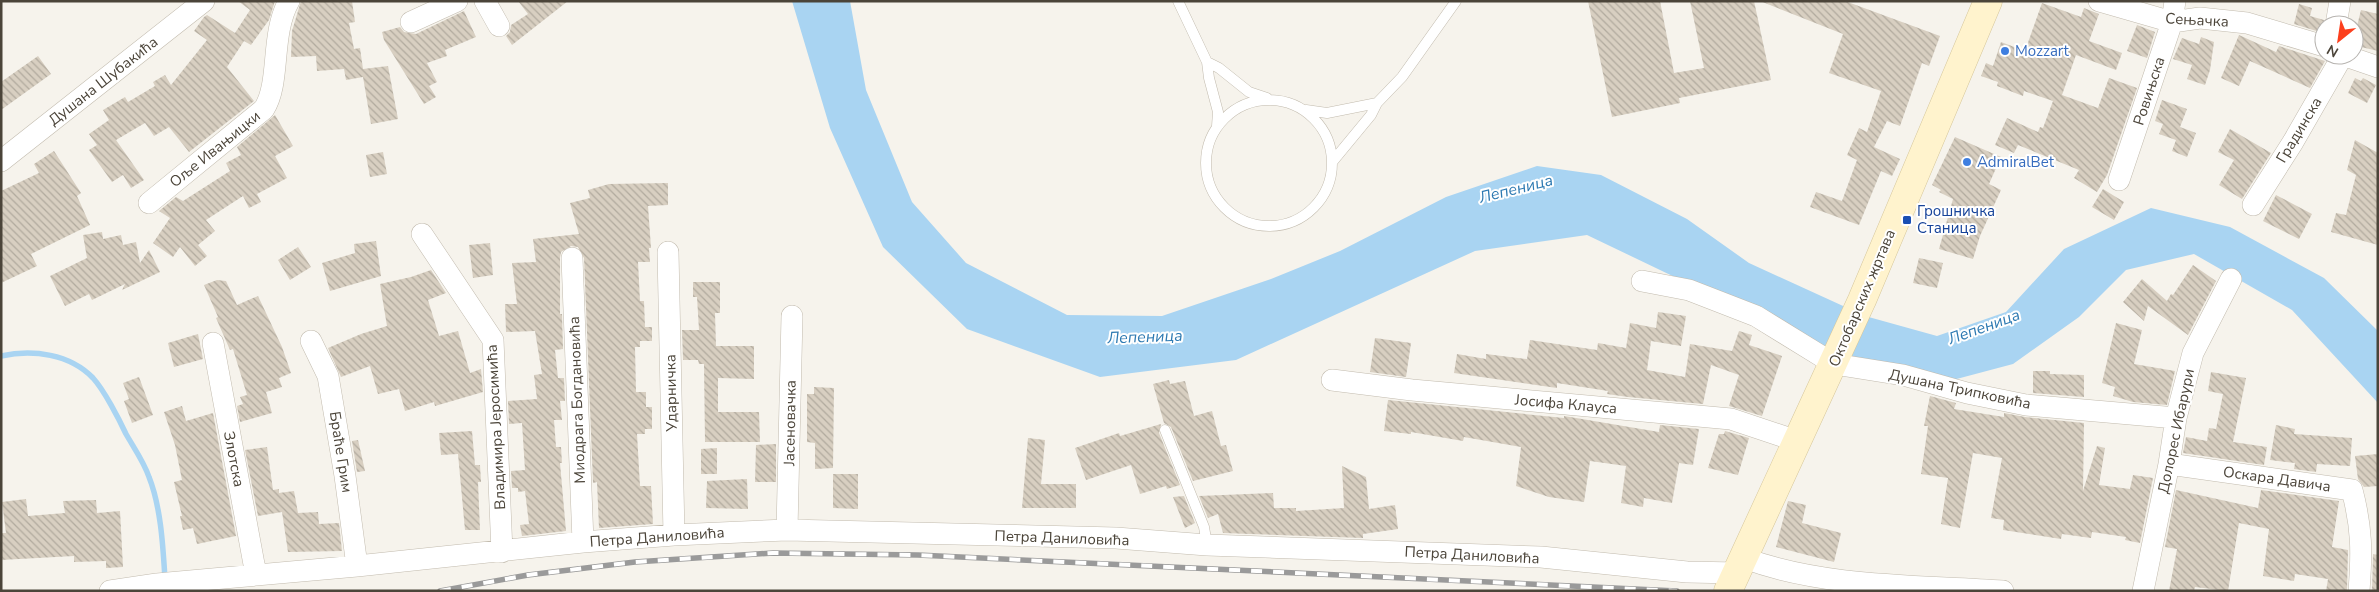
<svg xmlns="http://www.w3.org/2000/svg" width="2379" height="592" viewBox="0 0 2379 592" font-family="'Nunito Sans',sans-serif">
<defs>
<pattern id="building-back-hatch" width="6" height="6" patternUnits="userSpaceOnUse" patternTransform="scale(1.25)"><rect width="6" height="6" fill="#d8cfc1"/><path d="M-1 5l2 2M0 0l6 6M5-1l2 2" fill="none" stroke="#b1aa9e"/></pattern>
</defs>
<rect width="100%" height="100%" fill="#f6f3ec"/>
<path fill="#a9d4f2" d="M792,1H850L866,90L912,202L966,263L1067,315L1162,316L1271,279L1340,251L1446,197L1537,166L1601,175L1687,219L1749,263L1865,316L1937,336L2006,312L2064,249L2151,208L2230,227L2324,278L2378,331V403L2292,310L2194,254L2126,270L2079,317L2013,364L1949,381L1850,361L1587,235L1475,251L1236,360L1100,377L967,329L883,247L830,128Z"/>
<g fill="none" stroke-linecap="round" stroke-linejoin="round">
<path stroke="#a9d4f2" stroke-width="5.5" d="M1,356C33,349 70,354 93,378C104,390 119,419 126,434C134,448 144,462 149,477C161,507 163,547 165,579"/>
</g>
<path fill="url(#building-back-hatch)" d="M238,1H275L269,20L251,45L244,41L227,67L254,101L189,152L169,127L154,136L145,123L116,140L144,180L131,188L123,175L112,182L89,150L97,145L89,134L109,120L103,110L125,97L128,102L155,86L153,82L165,75L171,85L207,40L194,31L204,17L207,15L235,33L250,10Z
M301,1H352L355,22L349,23L354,49L360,48L363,69L388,66L398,119L371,124L363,77L346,80L344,69L317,71L316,56L291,57L292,31Z
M518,1H568L512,45L506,36L510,32L511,25L528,14Z
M1588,1H1660L1674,73L1704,68L1690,1H1754L1771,80L1679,98L1680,103L1612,117Z
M1760,1H1845L1940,36L1929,66L1922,63L1900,126L1887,121L1874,147L1900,159L1892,176L1881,171L1859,225L1810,207L1816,192L1842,201L1857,160L1847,155L1859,128L1867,132L1881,91L1829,73L1843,34Z
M2042,3L2081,17L2084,8L2099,14L2089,41L2122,53L2116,70L2076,55L2062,95L2098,108L2109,78L2137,88L2107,175L2097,192L2074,178L2079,170L2018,145L2014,153L1995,145L2007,118L2038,132L2040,127L2043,128L2053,101L2024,91L2023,96L1997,86L1998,82L1981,76L1986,63L1993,66L2001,42L2025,51Z
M2299,4L2312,8L2310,16L2324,20L2323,33L2294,24Z
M2361,10L2378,14V51L2361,47L2362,40L2354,38Z
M464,11L476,37L445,50L447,56L427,63L437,82L429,86L436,97L424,104L384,40L382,32L400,27L404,32L416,34Z
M2137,25L2155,32L2147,58L2127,51Z
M2239,35L2276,52L2279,46L2325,61L2310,88L2250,61L2239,86L2221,78Z
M2201,37L2214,42L2210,70L2205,85L2187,79L2192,65L2173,59L2182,38L2199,44Z
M38,56L51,74L1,110V82Z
M2355,78L2361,81L2363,78L2376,85L2367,103L2348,93Z
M2162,100L2187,109L2180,127L2196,133L2187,157L2172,151L2176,140L2159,134L2163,124L2155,121Z
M275,115L293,146L275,156L287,178L257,194L261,202L249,208L243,196L206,220L215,231L198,245L207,256L195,266L180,247L173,257L153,243L170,218L159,211L176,197L183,201L230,171L226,163L241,155L237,147Z
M2230,129L2271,153L2242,199L2219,185L2234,160L2218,152Z
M1955,137L2001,157L1989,184L2001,190L1980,236L1973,259L1939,249L1953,199L1939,192L1941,190L1932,185Z
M2355,140L2378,153V245L2331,232L2336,213L2346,215L2356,175L2347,170Z
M54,151L81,193L77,196L90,225L31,254L37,266L1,283V191L39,173L34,164Z
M383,152L387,174L370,177L366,155Z
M668,183V205L648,206L651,248H649L650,262H638L640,301H644L645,327H652V341H640V347H635L636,392H646V407H652V429H645V434H637L640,486H651L653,524L599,528L597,482L593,483L584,258L578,247L571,246L561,252L560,258V314H562L563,349L555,350L558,378H564L565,401H560L562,420H554L556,447H561L562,463H560L566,531L522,536L520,525L529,524L525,491L518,492V488H512L511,471L525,470L522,423L509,424L508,401L537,399L534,375L542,374L535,331L506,332L505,304H517L512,263L536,262L533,239L579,234L570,203L590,198L588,190L609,184Z
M2103,189L2124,202L2114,220L2092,207Z
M2276,195L2312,214L2299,239L2263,221Z
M102,232L103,239L121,235L123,245L136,242L140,263L149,250L160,272L122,290L125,284L92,300L89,294L65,306L50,276L87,258L83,235Z
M376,241L381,276L330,291L322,263L355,253L354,244Z
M490,243L493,275L473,278L469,245Z
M298,247L311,267L290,280L278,260Z
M1919,258L1943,263L1937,288L1913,283Z
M2193,265L2216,281L2188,335L2148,306L2144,321L2123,302L2142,279L2167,301L2171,294L2173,295Z
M431,270L446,293L428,300L439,336L458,331L470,373L481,369L483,392L435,406L434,402L405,411L399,389L378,394L370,366L341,377L328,348L361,334L387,326L380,284L411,277Z
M217,280L226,281L237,305L258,296L282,347L291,373L279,378L282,387L266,392L272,413L240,422L237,406L243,404L240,397L247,395L233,349L230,350L216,318L218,317L204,285Z
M693,282H720V313H715L716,346H754V379L718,378V412H759L760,442H705L704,364H699L698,360H683L682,330H699L697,297H693Z
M1658,312L1686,316L1681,346L1651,341L1647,370L1685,377L1690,344L1732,351L1739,331L1752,335L1749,345L1782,356L1762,416L1729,406L1739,375L1711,365L1703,404L1628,397L1607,394L1608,391L1557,383V388L1454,373L1457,354L1486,359V354L1527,359L1530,340L1597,350L1598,343L1626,348L1630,323L1656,328Z
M2116,323L2142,330L2134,364L2175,371L2167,405L2133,402L2113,396L2115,387L2102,383Z
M198,334L203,359L174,367L168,343Z
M1375,338L1411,343L1406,377L1370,372Z
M2033,371H2050V374L2084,375V397L2033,393Z
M2211,372L2246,378L2233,442L2267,447L2264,465L2183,453L2186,437L2207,441L2209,428L2216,429L2223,394L2208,391Z
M139,377L153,415L132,423L124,401L129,399L123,383Z
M1169,380L1170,384L1185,381L1194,416L1212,411L1221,446L1226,445L1233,471L1193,481L1171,427L1164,423L1153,384Z
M814,387L834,388L833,468L815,469V443L807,442V394H814Z
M1930,396L1956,403L1954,409L2004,417V413L2025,417L2084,423L2083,491L2097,446L2105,448L2099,485L2130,489L2133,475L2153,478L2140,543L2125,540L2126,537L2092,532L2091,538L2062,534L2061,539L2003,530L2004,520L1991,518L2002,458L1973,453L1960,528L1941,524L1948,478L1921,474L1928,426H1924Z
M1388,400L1564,418V416L1570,417L1659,432L1660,425L1699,429L1693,465L1679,463L1672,503L1644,498L1643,507L1621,503L1626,466L1590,461L1584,502L1549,497L1516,486L1521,447L1464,437L1463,441L1411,432V434L1384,431Z
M182,406L186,421L213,413L236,536L197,544L193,528L183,530L180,516H182L174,482L182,480L175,445L164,412Z
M1161,424L1159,433L1180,485L1167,489L1166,486L1140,494L1131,465L1086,480L1075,448L1119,433L1120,436Z
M2276,425L2295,429L2294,434L2352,438L2350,466L2317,464L2316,472L2294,469L2295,463L2270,460Z
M472,431L475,465H480L481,482H478L480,530H465L458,454L441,455L439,433Z
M1725,431L1749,438L1738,475L1708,468L1719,434H1724Z
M1028,438L1045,440L1041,484H1076V508H1022Z
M358,440L365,471L357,472L352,441Z
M776,444V482H755L756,445Z
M267,447L273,490L279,489V493L294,491L298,513L318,512L319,524L339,523L342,551L288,552L282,512L258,516L245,450Z
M717,448V474H701V449Z
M2378,454V486L2364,487L2358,479L2355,456Z
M1342,466L1366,477L1369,509L1395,505L1398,529L1363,534V538L1223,533L1218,514L1208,518L1199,496L1273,493L1274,508H1296V511L1344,508Z
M833,474H858V509L833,508Z
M747,479L748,509L706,508L707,481Z
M2176,490L2258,508L2261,490L2339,501L2332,547L2348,550L2347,591H2326L2328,579L2295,574L2294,581L2263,576L2269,529L2239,523L2228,591L2195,587L2194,591H2169L2177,549L2165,547Z
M1184,496L1195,523L1185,528L1173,497Z
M26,499L28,516L65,513L63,501L96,500L97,513L120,511L123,567L106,568V561L74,562V556L1,560V533H6L2,502Z
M1788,501L1806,505L1802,523L1841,533L1834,562L1776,547Z
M2373,554L2378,555V591H2372Z"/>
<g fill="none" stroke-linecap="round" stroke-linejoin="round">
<defs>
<path id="lane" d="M1178,1L1207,62L1209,78L1218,112L1217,126
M1207,62L1219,68L1249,92L1267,98
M1206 163a63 63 0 1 1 126 0a63 63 0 1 1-126 0Z
M1306,110L1327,113L1377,103
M1333,161L1371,115L1377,103L1402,77L1456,1
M1165,430L1204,527L1207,545"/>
<path id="street" d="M485,1L499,26
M2099,1L2172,22L2200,18L2247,23L2324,46
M411,22L457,1
M2336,25L2340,1
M1,161L204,1
M2119,180L2172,22L2175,1
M149,203L264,109C281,82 270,35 289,1
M2253,205L2293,142L2343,55L2378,67
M422,234L493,340L502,552
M668,252L674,535
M572,258L583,542
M1642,281L1689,290L1756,316L1834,364L1903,375L1967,393L2026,405L2176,418
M311,341L328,376L345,476L357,566
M213,343L256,575
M1332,380L1412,390L1731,419L1797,441
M2169,464L2352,490C2362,528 2362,552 2359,591
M787,530L792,316
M1744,558C1825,588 1918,585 2003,591
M110,591L157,584L357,566L583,542L674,535L787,530L1116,538L1207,545L1541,557L1687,572L1737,573
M2143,591L2169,464L2176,418L2193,353L2231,279"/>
<path id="secondary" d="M1728,591L1862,300L1988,1"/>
</defs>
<use href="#lane" stroke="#c2bbae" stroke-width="11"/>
<use href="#street" stroke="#c2bbae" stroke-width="22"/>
<use href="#secondary" stroke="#d6c79b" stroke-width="29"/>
<use href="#lane" stroke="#fff" stroke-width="10"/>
<use href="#street" stroke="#fff" stroke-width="21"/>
<use href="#secondary" stroke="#fff3cd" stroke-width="28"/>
<defs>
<path id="rail" d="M440,591L528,575L635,562L773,553L918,555L1677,591"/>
</defs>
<use href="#rail" stroke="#9a9a9a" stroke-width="5.5"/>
<use href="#rail" stroke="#fff" stroke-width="4" stroke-dasharray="11" stroke-linecap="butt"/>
</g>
<g fill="#3f7fe0" stroke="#fff" stroke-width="2">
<circle cx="2005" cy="51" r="5"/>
<circle cx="1967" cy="162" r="5"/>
</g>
<rect fill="#1a4fb4" stroke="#fff" stroke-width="2" x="1902" y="215" width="10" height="10" rx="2.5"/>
<g text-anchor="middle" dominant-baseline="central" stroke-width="4" stroke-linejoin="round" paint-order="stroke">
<g font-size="15" fill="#4b4439" stroke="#fff">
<text transform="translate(2197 20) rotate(3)">Сењачка</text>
<text transform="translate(103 81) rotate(-38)">Душана Шубакића</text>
<text transform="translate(2149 91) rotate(-72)">Ровињска</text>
<text transform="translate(2299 130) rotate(-59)">Градинска</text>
<text transform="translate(215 149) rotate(-39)">Оље Ивањицки</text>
<text transform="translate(1862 298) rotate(-67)">Октобарских жртава</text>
<text transform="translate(1960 389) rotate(12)">Душана Трипковића</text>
<text transform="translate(671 393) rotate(-91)">Ударничка</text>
<text transform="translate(577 400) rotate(-92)">Миодрага Богдановића</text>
<text transform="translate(1566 404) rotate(5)">Јосифа Клауса</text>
<text transform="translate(790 423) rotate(-89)">Јасеновачка</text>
<text transform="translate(496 427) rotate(-93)">Владимира Јеросимића</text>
<text transform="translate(2176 431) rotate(-78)">Долорес Ибарури</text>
<text transform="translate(341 452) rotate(81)">Браће Грим</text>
<text transform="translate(234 459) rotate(79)">Злотска</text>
<text transform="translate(2277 479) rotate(8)">Оскара Давича</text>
<text transform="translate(657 537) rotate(-4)">Петра Даниловића</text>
<text transform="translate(1062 538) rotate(2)">Петра Даниловића</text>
<text transform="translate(1472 555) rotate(3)">Петра Даниловића</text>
</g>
<g font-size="15" fill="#366cbe" stroke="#fff" text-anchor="start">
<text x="2015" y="51">Mozzart</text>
<text x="1977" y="162">AdmiralBet</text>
</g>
<g font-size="15" fill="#164399" stroke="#fff" text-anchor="start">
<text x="1917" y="211">Грошничка<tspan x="1917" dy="17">Станица</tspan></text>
</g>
<g font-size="16" font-style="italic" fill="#2e7ab2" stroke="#fff">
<text transform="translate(1516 189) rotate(-14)">Лепеница</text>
<text transform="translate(1984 327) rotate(-20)">Лепеница</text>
<text transform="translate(1145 337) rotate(-2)">Лепеница</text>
</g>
</g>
<rect width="2379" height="592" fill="none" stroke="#4b4439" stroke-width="5"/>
<g transform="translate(2339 40) rotate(210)"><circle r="24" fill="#ffffff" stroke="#b7b4b0"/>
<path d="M0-4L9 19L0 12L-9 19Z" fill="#fc3f1d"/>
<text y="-8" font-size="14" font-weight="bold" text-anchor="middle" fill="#4b4439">N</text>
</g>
</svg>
